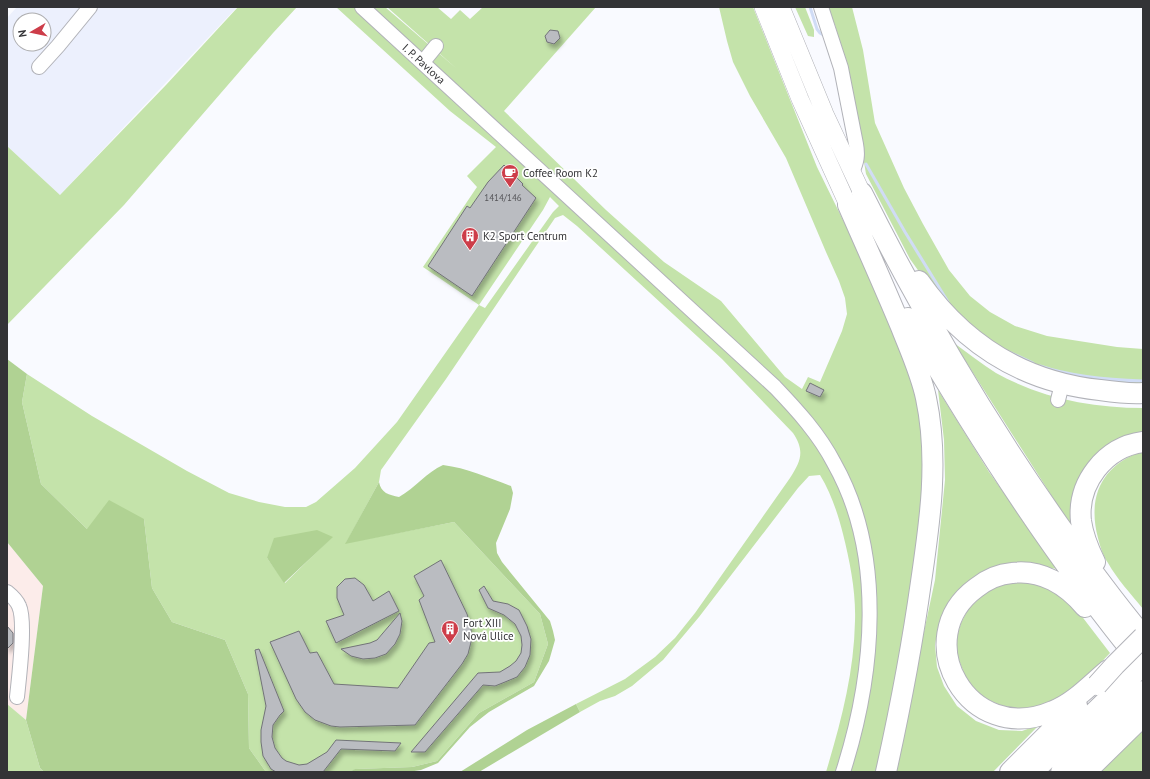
<svg xmlns="http://www.w3.org/2000/svg" width="1150" height="779" viewBox="0 0 1150 779" font-family="'PT Sans',sans-serif">
<defs>
<filter id="shadow"><feDropShadow dx="2.5" dy="4.5" stdDeviation="2" flood-color="#0004"/></filter>
</defs>
<rect width="100%" height="100%" fill="#f9faff"/>
<path fill="#ecf0fd" fill-rule="evenodd" d="M17,7H237L60,195L7,146V18ZM20,20H44V44H20Z"/>
<path fill="#fcecea" d="M7,542L43,586L26,720L7,704Z"/>
<path fill="#c4e3aa" fill-rule="evenodd" d="M238,7H297L273,33L124,205L7,325V146L60,195L166,85Z
M336,7H385L457,69L387,7H437L451,19L460,10L470,19L483,7H596L504,111L606,210L664,262L721,301L785,377L802,389L808,377L820,382L842,331L847,314L845,298L839,281L826,252L786,158L750,96L733,62L727,41L719,7H753L817,167L887,310L921,398L924,508L880,772H826C841,722 854,673 855,621C856,592 850,562 843,534C838,514 831,493 820,475L809,476L798,488L699,617L663,660L632,686L615,696L600,701L580,712L576,704L625,679L655,657L675,638L695,613L790,478C801,461 805,451 793,433L722,359L577,226L563,215L555,218L446,379L381,470L379,482L346,543L454,522L540,614L548,644L534,682L479,713L437,761L412,767L356,769L349,772H266L249,748L248,694L225,640L172,622L152,588L144,519L87,529L41,484L22,402L27,374L92,416L187,471L229,493L259,502L285,507H306L316,502L355,468L397,422L479,305L423,267L477,187L467,176L496,147L450,111ZM550,197L559,206L553,212L485,308L479,305L543,210ZM332,537L285,583L267,558Z
M795,7H805L814,30V37L808,36Z
M827,7H852L863,50L875,123L904,188L923,224L949,270L970,296L990,312L1015,326L1047,336L1117,347L1143,349V389L1051,377L988,345L935,294L910,259L866,174L857,120L847,67L835,25Z
M954,343C968,353 982,364 996,373C1041,398 1092,408 1143,408V432L1116,441L1076,534Z
M938,390L989,472L1058,569L1027,565L948,607L938,628L935,645L937,667L944,686L957,706L976,721L999,730L1022,731L1039,725L993,772H894L935,580L945,480L944,440Z
M1143,451V609C1131,594 1117,579 1108,563C1103,556 1100,546 1098,538C1087,496 1102,465 1143,451Z
M1017,582L1031,583L1054,591L1077,610L1110,653L1072,693L1038,706L1018,709L1000,705L987,699L977,692L968,683L957,655V637L961,623L968,609L986,592L1004,584Z
M7,704L26,720L40,768L44,772H7Z
M1143,731V772H1101L1119,752Z"/>
<path fill="#b0d293" d="M7,359L27,374L22,402L41,484L87,529L109,500L144,519L152,588L172,622L225,640L248,694L249,748L266,772H44L40,768L26,720L43,586L7,542Z
M443,465C467,468 489,478 511,486L513,493L510,509L496,543L497,553L502,562L550,621L553,631L555,640L549,661L534,686L489,712L470,727L438,763L421,770L408,772H349L355,769L412,767L437,761L479,713L534,682L548,644L540,614L454,522L345,544L379,482C381,493 389,495 399,497C415,488 427,472 443,465Z
M317,530L333,537L284,583L267,558L274,538Z
M576,704L580,712L479,772H460L527,730Z"/>
<g fill="none" stroke-linecap="round" stroke-linejoin="round">
<path stroke="#d0dcf5" stroke-width="3" d="M810,7L817,29L820,33L825,36
M866,164L905,232L948,302
M1009,352L1033,363
M1040,366C1072,377 1109,380 1143,381"/>
</g>
<path fill="#babcc1" stroke="#727378" filter="url(#shadow)" d="M550,30L558,31L560,38L554,44L547,42L545,36Z
M504,165L523,184L522,185L536,198L472,296L428,266L467,206L470,208L488,182Z
M810,383L824,390L820,397L806,391Z
M441,560L467,614L471,628V642L468,654L462,664L415,725L340,727L331,726L315,720L305,712L296,699L270,642L299,631L310,653L317,652L334,684L398,688L429,643L435,642L419,600L424,596L414,576Z
M355,578L364,585L373,601L389,591L399,611L336,643L326,621L344,615L337,598V587L345,579Z
M484,586L493,601L508,604L519,610L527,626L531,639L530,655L525,667L517,677L505,682L495,686L483,685L425,752H411L478,673L500,672L510,666L516,661L521,653L522,645L521,636L515,624L504,615L488,608L479,590Z
M400,613L402,621L400,634L395,644L386,654L375,658L363,659L351,656L341,649L370,643L377,640Z
M7,626L13,633V643L7,649Z
M259,649L284,711L280,715L273,725L272,737L275,748L282,758L286,761L299,765L307,764L327,752L336,740L401,743L395,751L341,749L323,772H276L271,769L263,756L261,742V730L266,706L255,650Z"/>
<g fill="none" stroke-linecap="round" stroke-linejoin="round">
<defs>
<g id="minor">
<path id="s1" d="M362,7L775,387C797,410 819,434 834,463C886,555 874,675 843,772"/>
<path d="M821,7L841,68L856,144C858,155 857,162 852,172"/>
<path d="M423,62L436,46"/>
<path d="M39,67L58,46L90,7"/>
<path d="M1058,400L1062,384"/>
<path d="M7,592C12,596 17,601 19,606C26,621 19,678 17,697"/>
</g>
<path id="major" d="M763,7L800,99L848,205
M781,7L825,114L862,193"/>
<path id="highway" d="M862,193C920,309 985,420 1059,525C1086,563 1114,601 1143,636
M848,205C866,246 884,286 901,327C910,350 921,374 926,398C939,459 930,521 921,582C912,646 900,709 886,772
M919,281C964,345 1023,382 1100,390C1114,392 1129,394 1143,393
M908,318C978,439 1054,557 1143,665
M1095,562C1089,550 1083,535 1081,521C1077,483 1105,447 1143,442
M1085,607C1067,585 1041,569 1012,573C999,574 986,580 976,588C908,638 968,748 1053,711C1074,703 1091,684 1108,670
M1010,772L1077,705
M1033,772L1143,665
M1061,772L1143,691
M1086,772L1143,716"/>
</defs>
<use href="#minor" stroke="#b1b2b8" stroke-width="16"/>
<use href="#major" stroke="#b1b2b8" stroke-width="18"/>
<use href="#highway" stroke="#b1b2b8" stroke-width="22"/>
<use href="#minor" stroke="#fff" stroke-width="14"/>
<use href="#major" stroke="#fff" stroke-width="17"/>
<use href="#highway" stroke="#fff" stroke-width="20"/>
<defs>
<path id="highway-bridge" d="M1097,685L1115,665L1143,637"/>
</defs>
<use href="#highway-bridge" stroke="#b1b2b8" stroke-width="22" stroke-linecap="butt"/>
<use href="#highway-bridge" stroke="#fff" stroke-width="20"/>
</g>
<defs>
<symbol id="cafe-pin" viewBox="-11 -11 22 30"><path d="M0 17L-7.5 6A9.5 9.5 0 1 1 7.5 6Z" fill="#cd3d49" stroke="#fff"/><path d="M-5.5-4.5H6V0H3Q3 3.5 0 3.5H-2.5Q-5.5 3.5-5.5 0ZM3-3.2v2h1.7v-2ZM-6 4.5H4V6H-6Z" fill="#fff"/></symbol>
<symbol id="building-pin" viewBox="-11 -11 22 30"><path d="M0 17L-7.5 6A9.5 9.5 0 1 1 7.5 6Z" fill="#cd3d49" stroke="#fff"/><path d="M-4-6H4V6H1V3H-1V6H-4ZM-2.5-4.3h1.7v1.8h-1.7ZM.8-4.3h1.7v1.8H.8ZM-2.5-1h1.7V.8h-1.7ZM.8-1h1.7V.8H.8Z" fill="#fff"/></symbol>
</defs>
<g fill-rule="evenodd">
<use href="#cafe-pin" x="500" y="163" width="20" height="27"/>
<use href="#building-pin" x="460" y="226" width="20" height="27"/>
<use href="#building-pin" x="440" y="619" width="20" height="27"/>
</g>
<g text-anchor="middle" dominant-baseline="central" stroke-width="3.5" stroke-linejoin="round" paint-order="stroke">
<g font-size="9" fill="#555559">
<text x="503" y="197">1414/146</text>
</g>
<g font-size="11" fill="#333336" stroke="#fff">
<text stroke="none"><textPath href="#s1" startOffset="84">I. P. Pavlova</textPath></text>
</g>
<g font-size="11" fill="#333336" stroke="#fff" text-anchor="start">
<text x="523" y="173">Coffee Room K2</text>
<text x="483" y="236">K2 Sport Centrum</text>
<text x="463" y="623">Fort XIII<tspan x="463" dy="13">Nová Ulice</tspan></text>
</g>
</g>
<rect width="1150" height="779" fill="none" stroke="#333336" stroke-width="16"/>
<g transform="translate(32 32) rotate(261)"><circle r="19" fill="#ffffff" stroke="#adadaf"/>
<path d="M0-3L7 15L0 10L-7 15Z" fill="#cd3d49"/>
<text y="-6" font-size="11" font-weight="bold" text-anchor="middle" fill="#333336">N</text>
</g>
</svg>
